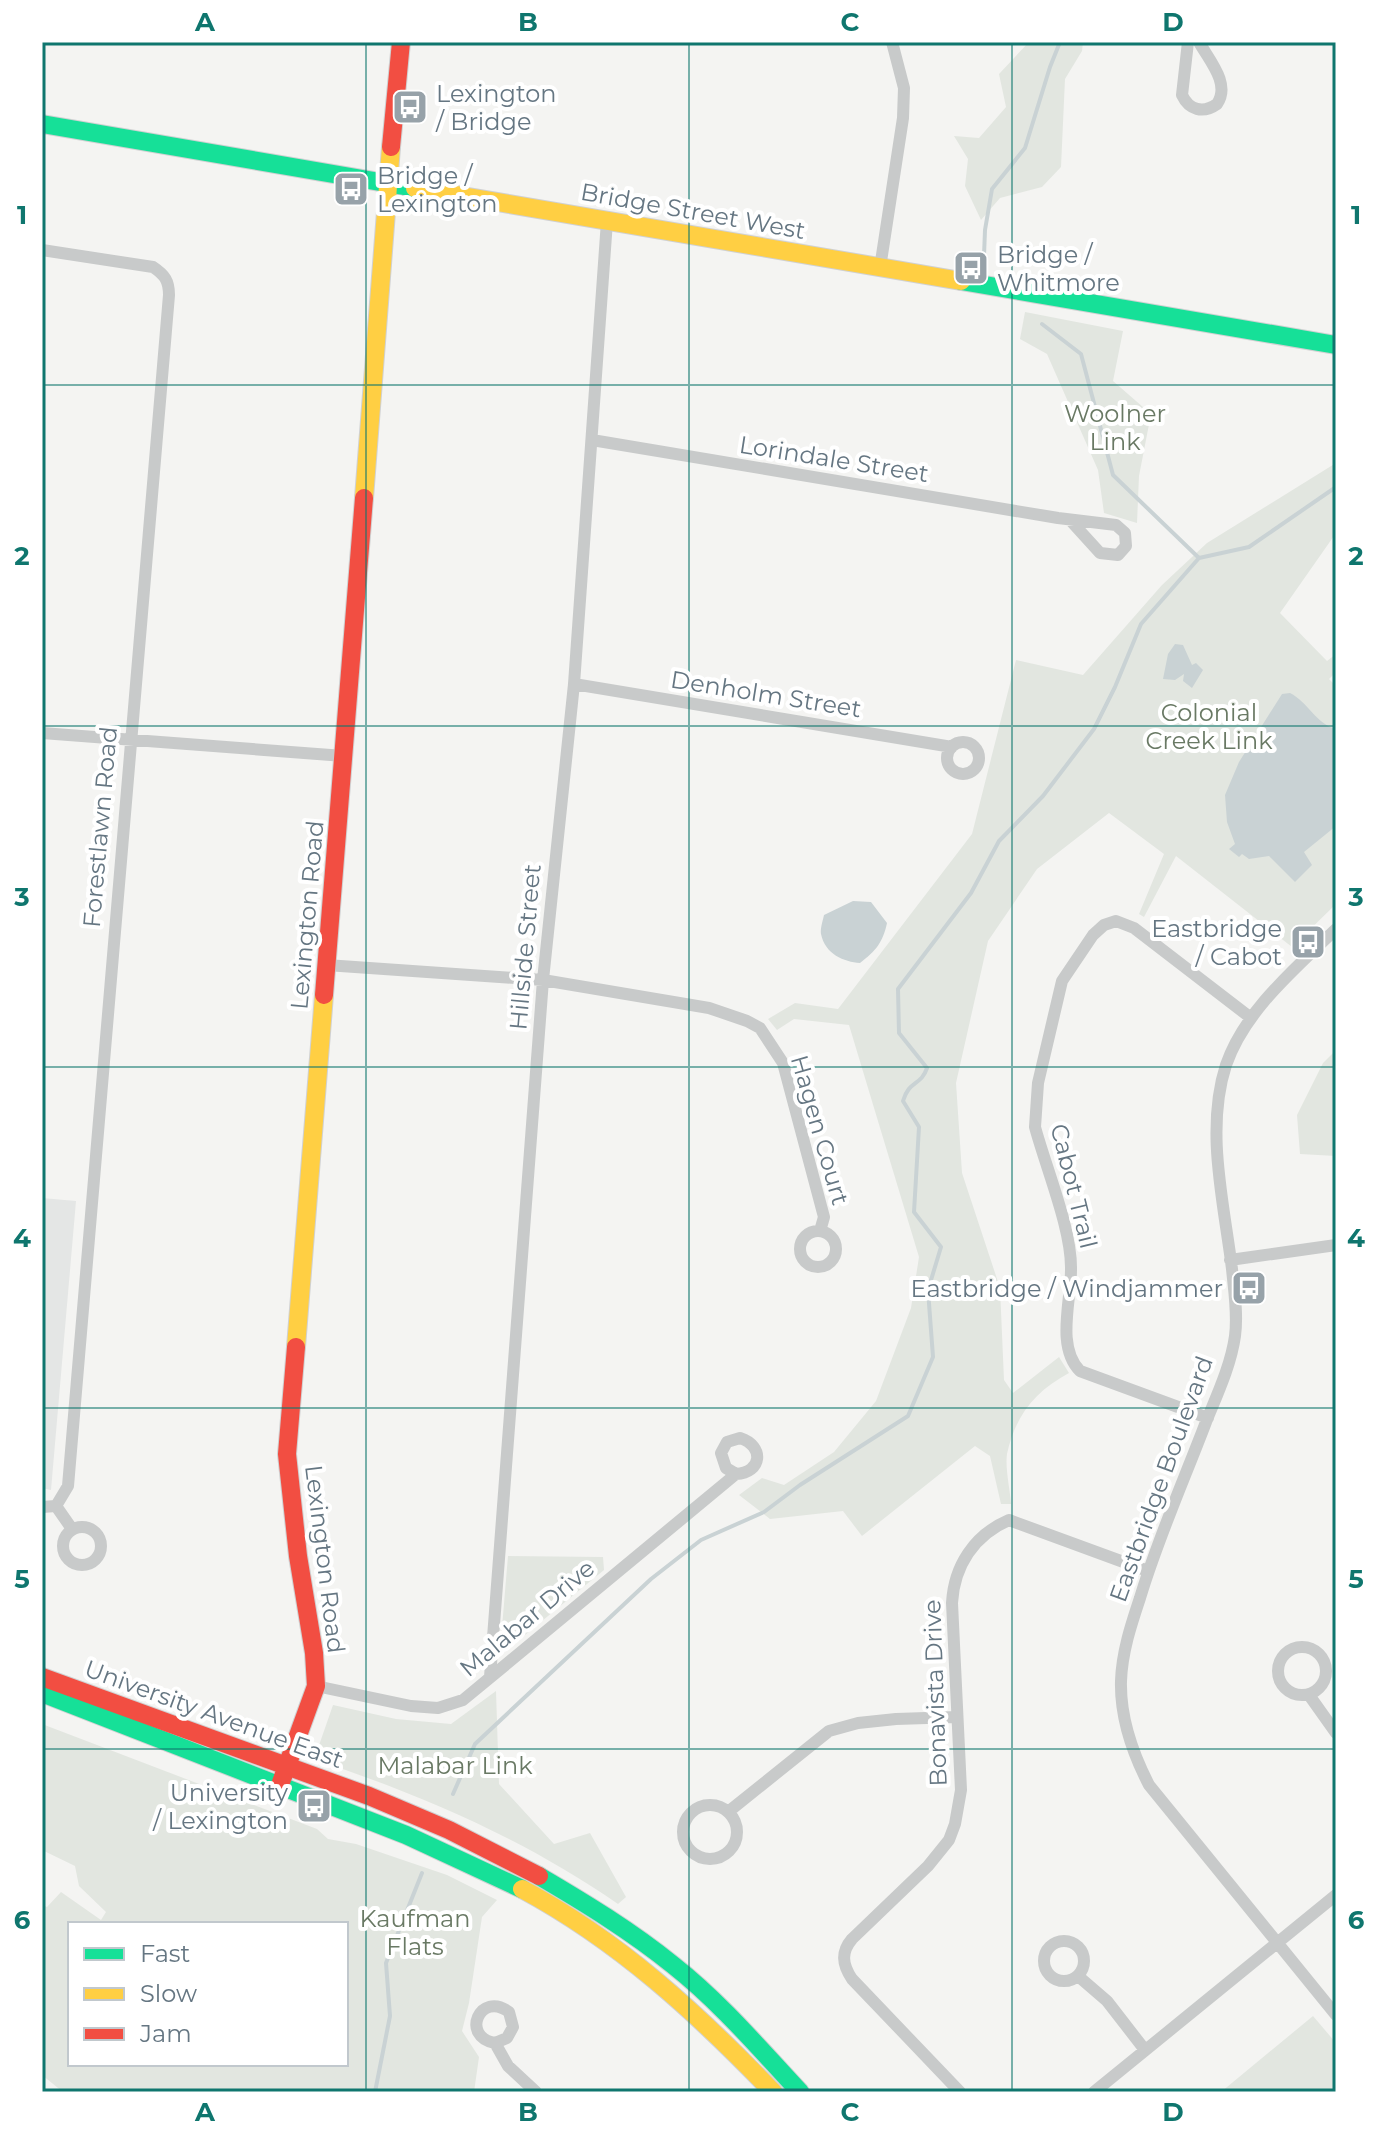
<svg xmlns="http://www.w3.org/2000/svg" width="1378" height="2134" viewBox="0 0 1378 2134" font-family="Montserrat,sans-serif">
<rect width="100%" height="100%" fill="#f4f4f2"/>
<path fill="#e4e6e5" d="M42,1198L76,1201L51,1490L42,1488Z"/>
<path fill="#e2e6e0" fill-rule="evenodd" d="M1029,42H1083L1082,51L1065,79L1061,167L1042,187L1000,198L981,220L965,186L968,159L954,136L979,138L1006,107L999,74Z
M1025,312L1123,331L1113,381L1151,414L1139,476L1137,523L1104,513L1098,470L1047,354L1020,339Z
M1336,463V533L1280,613L1327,661L1336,654V672L1329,679L1336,686V904L1292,947L1176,856L1144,917L1139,914L1164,854L1109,813L1037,869L988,941L956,1083L962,1173L1000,1288L1004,1380L1013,1393L1059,1357L1069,1373C1035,1391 1015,1416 1007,1454C1005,1469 1010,1489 1011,1504H1001L990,1456L975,1446L862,1536L843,1511L770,1519L739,1495L762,1478L784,1485L834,1452L876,1401L911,1308L919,1257L849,1025L794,1019L777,1030L768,1019L795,1003L838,1009L972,834L1016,660L1083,675L1162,585L1207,543Z
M1336,1050V1156L1300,1154L1297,1115L1323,1063Z
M508,1556L603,1557L604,1570L514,1644L501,1639Z
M496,1691L499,1784L554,1844L590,1833L626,1897L618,1904C525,1840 427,1797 319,1761L316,1754L333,1705L396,1719L451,1724Z
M42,1724L317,1829L328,1839L356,1844L447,1875L497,1900L482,1917L469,2003L462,2031L479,2057L474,2092H63L42,2075V1905L47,1907L61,1892L101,1920L106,1912L79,1886L75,1866L42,1850ZM70,1924H346V2064H70Z
M1313,2016L1336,2043V2092H1221Z"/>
<path fill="#c9d2d4" d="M1175,644L1183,645L1192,665L1196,663L1203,670L1192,688L1183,681L1184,674L1175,680L1163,679L1168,654Z
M1290,693C1308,702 1316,724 1336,729V826L1304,852L1312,865L1295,882L1269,856L1249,859L1242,854L1239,857L1229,849L1235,844L1227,822L1225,795L1239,762L1282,694Z
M853,901L871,902L887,923C883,942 876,951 860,963C844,962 825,954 821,934C820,929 823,920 824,915Z"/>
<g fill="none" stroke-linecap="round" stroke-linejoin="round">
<path stroke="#c9d2d4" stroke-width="4" d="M984,256L985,230L992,189L1025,148L1050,67L1060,42
M1042,324L1081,354L1113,475L1199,558
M453,1794L475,1744L651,1579L701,1540L764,1512L800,1485L908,1416L933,1357L928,1290L941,1247L914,1212L919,1127L903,1101C909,1080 921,1086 927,1068L899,1033L898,989L971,893L999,841L1043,796L1094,729L1115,687L1141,624L1199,558L1249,547L1336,487
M375,2092L390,2016L386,1963L422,1873"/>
<defs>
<path id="fast" d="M42,124L415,188
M961,281L1336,345
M42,1693L406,1835L522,1889
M539,1876C585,1903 631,1931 673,1965C720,2002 759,2048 800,2092"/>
<path id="slow" d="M415,188L961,281
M364,498L391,147
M296,1347L324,995
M522,1889C619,1941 697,2013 773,2092"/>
<path id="jam" d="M391,147L401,42
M324,995L364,498
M42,1677L369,1796L449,1830L539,1876
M280,1785L316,1686L314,1653L298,1556L287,1454L296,1347"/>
</defs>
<use href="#fast" stroke="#d0d1d2" stroke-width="20"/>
<use href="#slow" stroke="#d0d1d2" stroke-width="20"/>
<use href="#jam" stroke="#d0d1d2" stroke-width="20"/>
<path stroke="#c8caca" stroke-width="12" d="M1188,42L1182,95C1189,110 1203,114 1217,104C1231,84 1209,60 1199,42
M42,250L153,267C165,275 169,281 169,295L68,1486L56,1506L42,1507
M880,268L903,118L904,88L892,42
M592,440L1058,518L1116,525L1125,533L1126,546L1118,555L1100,553L1070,520
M574,684L952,747
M42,733L344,756
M947 758a16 16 0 1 1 32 0a16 16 0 1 1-32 0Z
M1336,929C1296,968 1245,1010 1226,1065C1205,1130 1224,1203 1232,1269C1234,1290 1238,1314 1235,1336C1231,1365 1217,1395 1206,1422C1184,1480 1158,1538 1140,1598C1131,1625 1122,1652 1121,1681C1120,1718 1132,1752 1149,1785L1336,2015
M326,965L543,980L709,1008L747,1021L760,1028L783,1063L824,1217L820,1231
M800 1249a18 18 0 1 1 36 0a18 18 0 1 1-36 0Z
M1230,1260L1336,1245
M1208,1418L1080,1371C1056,1347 1071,1301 1071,1270C1072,1230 1046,1168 1035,1127L1038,1083L1062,981L1093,935L1104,925L1116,921L1134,928L1251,1018
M56,1506L72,1529
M63 1546a19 19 0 1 1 38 0a19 19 0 1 1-38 0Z
M1278 1671a24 24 0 1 1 48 0a24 24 0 1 1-48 0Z
M490,1677L543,980L574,684L607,221
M316,1686L411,1706L438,1708L463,1700L736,1474C762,1473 765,1446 740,1438L727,1442L721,1453L726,1468L736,1474
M1309,1695L1336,1733
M683 1832a27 27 0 1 1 54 0a27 27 0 1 1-54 0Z
M728,1812L829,1731L858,1723L896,1719L957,1717
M1044 1961a20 20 0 1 1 40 0a20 20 0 1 1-40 0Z
M1078,1976L1107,2001L1145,2050
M495,2043L507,2038L513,2027L509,2012C480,1990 460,2037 495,2043L508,2066L536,2092
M960,2092L852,1979C842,1964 841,1952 852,1939L928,1866L949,1840L955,1824L961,1790L952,1603C954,1566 974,1535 1009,1520L1148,1571
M1094,2092L1336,1895"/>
<use href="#fast" stroke="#16e098" stroke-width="18"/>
<use href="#slow" stroke="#ffcf43" stroke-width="18"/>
<use href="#jam" stroke="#f24e42" stroke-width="18"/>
</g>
<path fill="none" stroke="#0f766e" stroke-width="2" stroke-opacity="0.55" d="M366,42V2092M689,42V2092M1012,42V2092M42,385H1336M42,726H1336M42,1067H1336M42,1408H1336M42,1749H1336"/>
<defs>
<symbol id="bus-square" viewBox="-11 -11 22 22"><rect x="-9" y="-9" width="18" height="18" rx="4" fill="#97a2a9" stroke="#fff"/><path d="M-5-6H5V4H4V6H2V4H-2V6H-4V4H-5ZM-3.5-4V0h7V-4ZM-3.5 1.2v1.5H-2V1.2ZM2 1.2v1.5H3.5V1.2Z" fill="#fff"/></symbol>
</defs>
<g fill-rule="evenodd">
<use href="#bus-square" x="390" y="87" width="40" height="40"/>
<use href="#bus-square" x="331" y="169" width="40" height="40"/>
<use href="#bus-square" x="951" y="248" width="40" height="40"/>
<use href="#bus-square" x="1288" y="922" width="40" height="40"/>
<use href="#bus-square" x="1229" y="1268" width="40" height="40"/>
<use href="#bus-square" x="294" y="1786" width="40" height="40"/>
</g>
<g text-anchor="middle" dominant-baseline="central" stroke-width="8" stroke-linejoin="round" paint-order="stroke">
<g font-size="24" fill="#657682" stroke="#fff" text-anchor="start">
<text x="436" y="93">Lexington<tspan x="436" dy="28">/ Bridge</tspan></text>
<text x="377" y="175">Bridge /<tspan x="377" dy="28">Lexington</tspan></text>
<text x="997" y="254">Bridge /<tspan x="997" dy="28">Whitmore</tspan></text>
<text x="1282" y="928" text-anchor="end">Eastbridge<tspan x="1282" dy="28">/ Cabot</tspan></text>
<text x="1223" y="1288" text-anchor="end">Eastbridge / Windjammer</text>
<text x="288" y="1792" text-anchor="end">University<tspan x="288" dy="28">/ Lexington</tspan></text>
</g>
<g font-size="24" fill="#657682" stroke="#fff">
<text transform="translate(693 211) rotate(10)">Bridge Street West</text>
<text transform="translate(834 459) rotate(9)">Lorindale Street</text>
<text transform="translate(766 694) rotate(9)">Denholm Street</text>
<text transform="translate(100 827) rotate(-85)">Forestlawn Road</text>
<text transform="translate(307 915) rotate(-85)">Lexington Road</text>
<text transform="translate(525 947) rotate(-85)">Hillside Street</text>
<text transform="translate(820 1130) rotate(74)">Hagen Court</text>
<text transform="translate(1074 1186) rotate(76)">Cabot Trail</text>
<text transform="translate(1161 1479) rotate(-70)">Eastbridge Boulevard</text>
<text transform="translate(325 1559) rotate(83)">Lexington Road</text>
<text transform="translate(527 1618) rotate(-40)">Malabar Drive</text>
<text transform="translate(935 1693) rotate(-92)">Bonavista Drive</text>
<text transform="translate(214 1714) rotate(20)">University Avenue East</text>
</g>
<g font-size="24" fill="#697964" stroke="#fff">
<text x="1115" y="413">Woolner<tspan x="1115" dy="28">Link</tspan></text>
<text x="1209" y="712">Colonial<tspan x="1209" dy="28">Creek Link</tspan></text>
<text x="455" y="1765">Malabar Link</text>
<text x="415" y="1918">Kaufman<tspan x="415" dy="28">Flats</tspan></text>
</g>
</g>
<rect width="1378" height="2134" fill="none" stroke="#ffffff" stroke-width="88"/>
<rect x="68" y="1922" width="280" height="144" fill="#ffffff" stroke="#c1c8cd" stroke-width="2"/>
<rect x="84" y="1948" width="40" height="12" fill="#16e098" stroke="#c1c8cd" stroke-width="2"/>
<text x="140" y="1962" font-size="24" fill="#657682">Fast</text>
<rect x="84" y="1988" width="40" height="12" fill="#ffcf43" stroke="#c1c8cd" stroke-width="2"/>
<text x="140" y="2002" font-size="24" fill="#657682">Slow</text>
<rect x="84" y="2028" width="40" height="12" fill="#f24e42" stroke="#c1c8cd" stroke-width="2"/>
<text x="140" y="2042" font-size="24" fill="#657682">Jam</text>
<rect x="44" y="44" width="1290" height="2046" fill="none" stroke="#0f766e" stroke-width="3"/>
<g font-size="26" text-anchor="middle" font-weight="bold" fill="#0f766e">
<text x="205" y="31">A</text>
<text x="528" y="31">B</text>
<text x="850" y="31">C</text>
<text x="1173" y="31">D</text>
<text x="22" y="224">1</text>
<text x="1356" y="224">1</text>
<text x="22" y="565">2</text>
<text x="1356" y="565">2</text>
<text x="22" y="906">3</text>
<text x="1356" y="906">3</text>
<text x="22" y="1247">4</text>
<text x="1356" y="1247">4</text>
<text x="22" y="1588">5</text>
<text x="1356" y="1588">5</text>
<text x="22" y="1929">6</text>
<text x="1356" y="1929">6</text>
<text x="205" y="2121">A</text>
<text x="528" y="2121">B</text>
<text x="850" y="2121">C</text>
<text x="1173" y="2121">D</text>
</g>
</svg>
